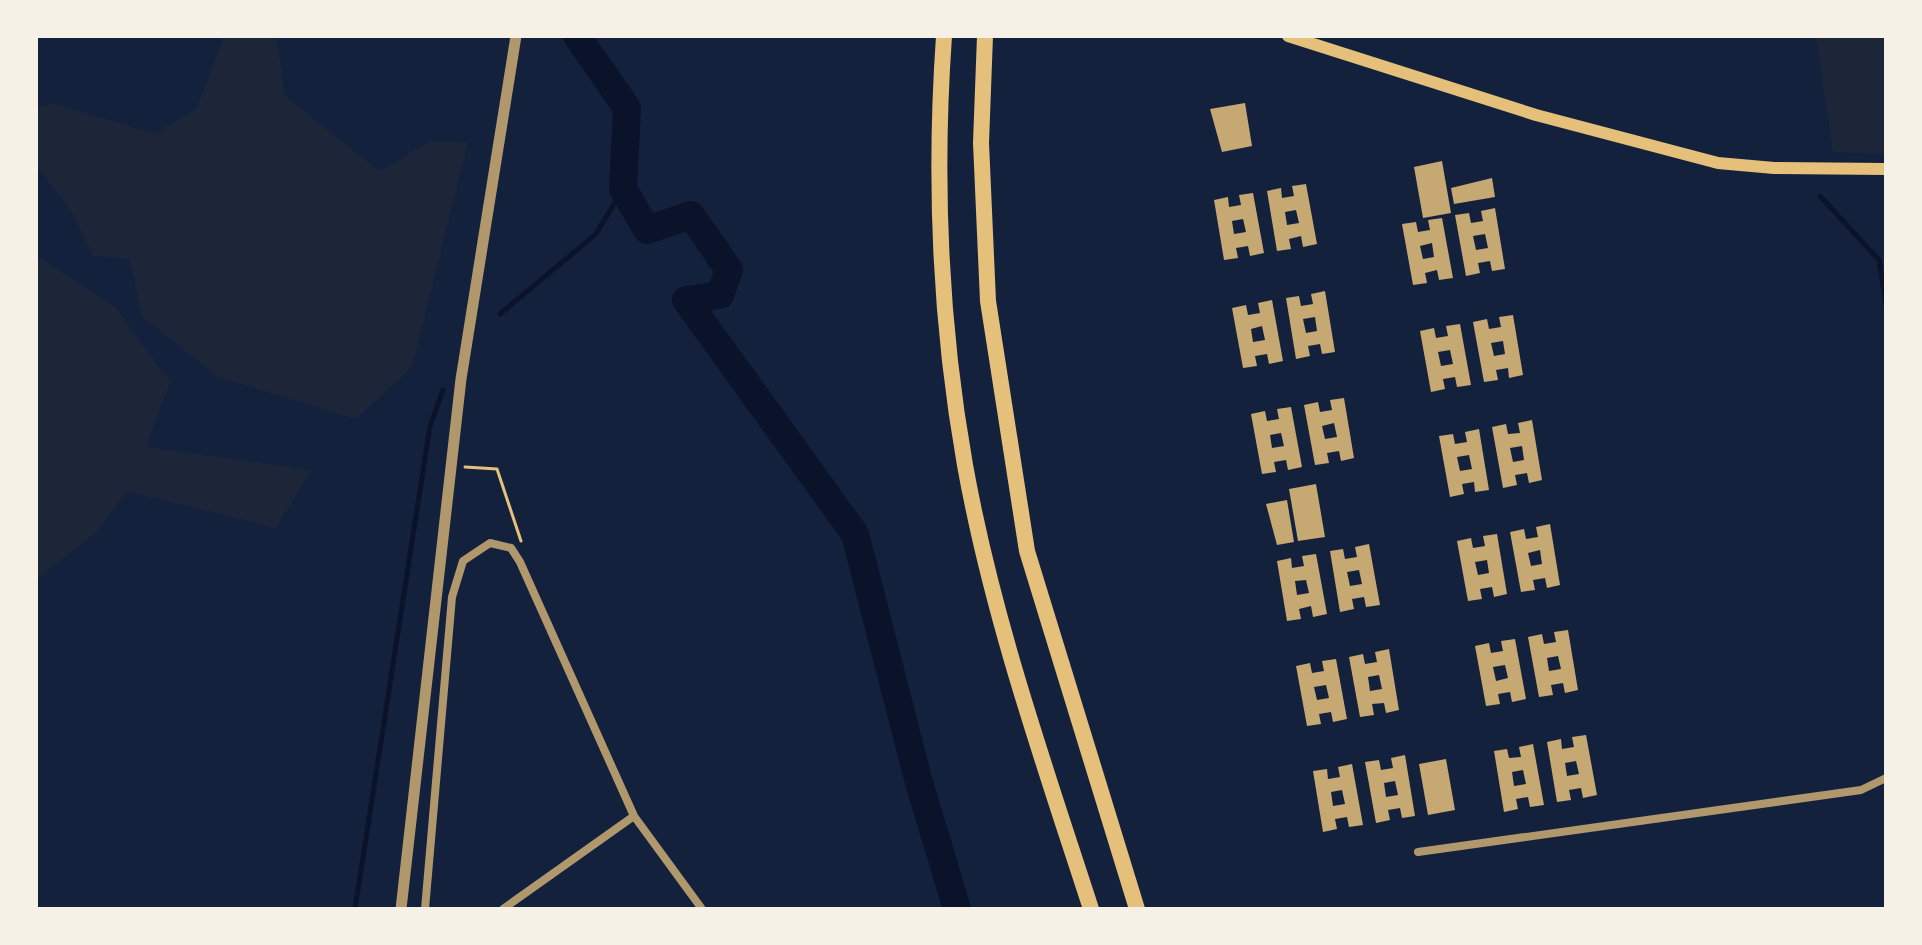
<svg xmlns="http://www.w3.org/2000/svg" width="1922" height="945" viewBox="0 0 1922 945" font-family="Roboto,sans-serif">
<rect width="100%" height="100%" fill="#14213d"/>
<path fill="#1d2539" d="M221,36H276L285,96L380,171L431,141L468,142L412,367L356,419L216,376L142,316L130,259L93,256L69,207L36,166V107L55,104L155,134L197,108L222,42Z
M1816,36H1886V154L1833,152Z
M36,255L115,307L170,382L146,447L311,470L276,528L127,491L96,533L36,580Z"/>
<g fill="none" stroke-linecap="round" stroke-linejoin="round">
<path stroke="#0b132b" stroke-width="5" d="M1820,196L1879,260L1886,305
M500,314L596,234L623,189
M355,909L430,426L443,390"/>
<path stroke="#0b132b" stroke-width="28" d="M577,36L627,108L623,189L647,230L691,215L729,270L720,295L686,300L855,534L918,779L957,909"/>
</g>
<path fill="#c6a872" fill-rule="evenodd" d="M1245,103L1252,146L1222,152L1210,109Z
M1442,161L1451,213L1423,218L1414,167Z
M1492,178L1495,197L1454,204L1451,188Z
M1306,184L1317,244L1303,247L1301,236L1289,239L1291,249L1277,251L1267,191L1281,188L1282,198L1294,196L1292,186ZM1296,210L1299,223L1287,225L1285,212Z
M1253,193L1264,253L1250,256L1248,246L1236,248L1238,258L1224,260L1214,200L1228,197L1229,207L1241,205L1239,195ZM1243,219L1246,232L1234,234L1232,221Z
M1495,208L1505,269L1492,271L1490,261L1478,263L1480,273L1466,276L1455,215L1469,213L1471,223L1483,221L1481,211ZM1485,234L1488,248L1476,250L1473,236Z
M1442,218L1453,278L1439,280L1437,270L1425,273L1427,283L1413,285L1402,224L1416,222L1418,232L1430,230L1428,220ZM1432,243L1434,257L1423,259L1420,246Z
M1325,291L1335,352L1322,354L1320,344L1308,346L1310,356L1296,359L1286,298L1299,296L1301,306L1313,304L1311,294ZM1315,317L1317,331L1306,333L1303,319Z
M1272,300L1283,361L1269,364L1267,354L1255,356L1257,366L1243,368L1232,308L1246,305L1248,315L1260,313L1258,303ZM1262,326L1265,340L1253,342L1251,329Z
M1513,315L1523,375L1509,378L1508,368L1496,370L1498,380L1484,382L1473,322L1487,319L1489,329L1501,327L1499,317ZM1503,341L1505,354L1494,356L1491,343Z
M1460,324L1471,385L1457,387L1455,377L1443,379L1445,389L1431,392L1420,331L1434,328L1436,338L1448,336L1446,326ZM1450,350L1453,364L1441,366L1438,352Z
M1344,398L1354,458L1341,461L1339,451L1327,453L1329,463L1315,465L1304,405L1318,402L1320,412L1332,410L1330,400ZM1334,423L1337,437L1325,439L1322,426Z
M1291,407L1302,467L1288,470L1286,460L1274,462L1276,472L1262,474L1251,414L1265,411L1267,421L1279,419L1277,409ZM1281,433L1284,446L1272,448L1270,435Z
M1532,420L1542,480L1529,483L1527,473L1515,475L1517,485L1503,488L1492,427L1506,424L1508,434L1520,433L1518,423ZM1522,446L1524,460L1513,462L1510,448Z
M1479,429L1489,490L1475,492L1474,482L1462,484L1464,494L1450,497L1439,436L1453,434L1455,444L1467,442L1465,432ZM1469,455L1472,469L1460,471L1457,457Z
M1316,484L1325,537L1298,541L1289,489Z
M1287,500L1294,542L1277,545L1266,504Z
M1550,524L1560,585L1547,588L1545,578L1533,580L1535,590L1521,592L1510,532L1524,529L1526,539L1538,537L1536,527ZM1540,550L1542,564L1531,566L1528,553Z
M1497,534L1507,594L1494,597L1492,587L1480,589L1482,599L1468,601L1457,541L1471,538L1473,548L1485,546L1483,536ZM1487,560L1489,573L1478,575L1475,562Z
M1369,544L1380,605L1366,607L1364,597L1352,599L1354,609L1340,612L1330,551L1343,549L1345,559L1357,557L1355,547ZM1359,570L1362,584L1350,586L1347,572Z
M1316,554L1327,614L1313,617L1311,606L1299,609L1301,619L1287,621L1277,561L1291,558L1292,568L1304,566L1302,556ZM1306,580L1309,593L1297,595L1295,581Z
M1568,630L1578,690L1565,693L1563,683L1551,685L1553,695L1539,697L1528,637L1542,634L1544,644L1556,642L1554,632ZM1558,656L1561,669L1549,671L1547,658Z
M1515,639L1526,699L1512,702L1510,692L1498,694L1500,704L1486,706L1475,646L1489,643L1491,653L1503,651L1501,641ZM1505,665L1508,678L1496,681L1493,667Z
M1389,649L1399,710L1386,713L1384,703L1372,704L1374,715L1360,717L1349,657L1363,654L1365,664L1377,662L1375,652ZM1379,675L1382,689L1370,691L1368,677Z
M1336,659L1347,719L1333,722L1331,712L1319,714L1321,724L1307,726L1296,666L1310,663L1312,673L1324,671L1322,661ZM1326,685L1329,698L1317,700L1314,687Z
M1586,735L1597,795L1583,798L1581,788L1569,790L1571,800L1557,802L1547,742L1561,739L1562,749L1574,747L1572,737ZM1576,761L1579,774L1567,776L1565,763Z
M1533,744L1544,805L1530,807L1528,797L1516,799L1518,809L1504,812L1494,751L1507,749L1509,758L1521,757L1519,747ZM1523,770L1526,784L1514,786L1512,772Z
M1405,755L1415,816L1402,818L1400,808L1388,810L1390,820L1376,823L1365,762L1379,760L1381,770L1393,768L1391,758ZM1395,781L1398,795L1386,797L1384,783Z
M1446,759L1455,810L1428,815L1419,764Z
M1352,764L1363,825L1349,827L1347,817L1335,819L1337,829L1323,832L1313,771L1327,769L1328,779L1340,777L1338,767ZM1342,790L1345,804L1333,806L1331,792Z"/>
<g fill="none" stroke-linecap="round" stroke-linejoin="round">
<path stroke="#e5c07b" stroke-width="3" d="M465,467L497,469L521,541"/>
<path stroke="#b1986c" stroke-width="8" d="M1418,852L1861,790L1886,778
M425,909L452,597L463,561L490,543L511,548L520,562L634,816L702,909
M503,909L634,816"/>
<path stroke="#b1986c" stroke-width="11" d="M401,909L461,379L516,36"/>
<path stroke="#e5c07b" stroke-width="12" d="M1288,36L1536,115L1718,163L1774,168L1886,169"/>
<path stroke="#e5c07b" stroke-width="16" d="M944,36C934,179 940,324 965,465C992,616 1044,764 1091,909
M985,36L981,143L988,301L1027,551L1137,909"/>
</g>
<rect width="1922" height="945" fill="none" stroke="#f6f1e7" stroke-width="76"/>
</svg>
